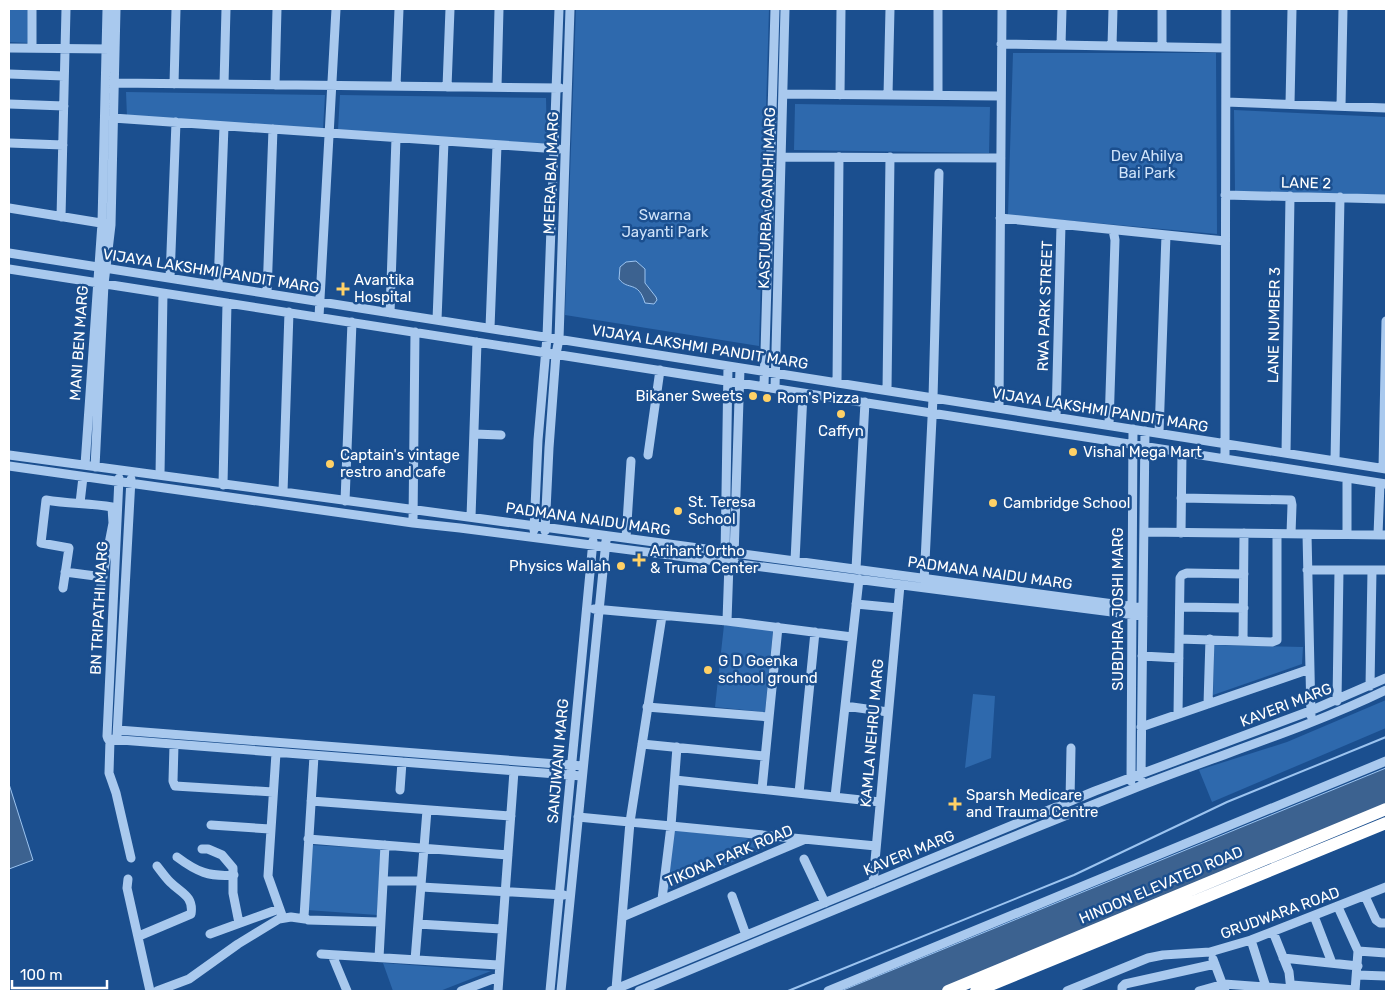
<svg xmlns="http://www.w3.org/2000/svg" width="1395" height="1000" viewBox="0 0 1395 1000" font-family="Rubik,sans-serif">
<rect width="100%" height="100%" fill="#1b4f8f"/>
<path fill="#2e69ad" d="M9,9H30V43L9,42Z
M576,9H769L759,346L565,315Z
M1013,53H1216L1217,234L1008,215Z
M126,92L325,95L323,129L127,117Z
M340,95L546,98L547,144L338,130Z
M795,104L990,107L989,153L794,150Z
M1234,110L1386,117V196L1235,191Z
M724,625L773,630L765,712L715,707Z
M1214,645L1303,647L1302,664L1213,695Z
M973,694L995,696L991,758L965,768Z
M1386,700V728L1212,802L1199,770L1287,742Z
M674,830L780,842L667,890Z
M311,845L381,849L377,915L307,910Z
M383,963L491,971L440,991H393Z"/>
<path fill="#3c6290" stroke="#9cc4f0" d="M636,261L645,269V283L656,297L657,300L654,304L645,303C638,280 628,291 619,279L620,267L626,262Z
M1386,768V812L948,991H841Z
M9,784L33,860L9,869Z"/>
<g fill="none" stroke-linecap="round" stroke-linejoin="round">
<path stroke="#9cc4f0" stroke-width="2" d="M788,991L1074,875L1227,802L1386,737"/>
<path stroke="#a9c9ee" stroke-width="9" d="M1001,44L1226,48
M1061,45L1062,9
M1112,46L1113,9
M1162,47V9
M9,48L111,49
M32,48V9
M9,74L64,76
M114,83L560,88
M174,84L176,9
M224,84L226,9
M275,85L277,9
M396,86L399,9
M447,87L450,9
M497,87L499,9
M783,94L1001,96
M840,95L841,9
M888,95L890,9
M938,95V9
M1226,102L1386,108
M9,104L64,106
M1290,104L1292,9
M1341,106L1343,9
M113,118L559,149
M9,143L63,145
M781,157L1001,158
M1225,195L1386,199
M9,208L107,224
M61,217L66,9
M1000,218L1225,241
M9,253L1386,469
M9,269L1386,484
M170,278L176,122
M218,286L224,126
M267,293L273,129
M390,313L396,138
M319,317L336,9
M437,320L444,141
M490,328L497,145
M837,383L839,157
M764,386L775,9
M775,388L785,9
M887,390L890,157
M999,408L1002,9
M1056,417L1061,225
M1109,425L1115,240L1113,230
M1159,433L1166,235
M474,434L501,435
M1286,453L1290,196
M9,455L1143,608
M648,455L660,370
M1225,458L1226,9
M1335,461L1340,197
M85,465L102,223L107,9
M9,466L413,523L460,528L1143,616
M95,467L104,284L111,225L116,9
M1383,468L1386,321
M160,475L163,293
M119,478L107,736L108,739L582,776
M223,485L227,303
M283,492L289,312
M1181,498L1291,500L1292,505L1291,534
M345,501L352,322
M80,503L83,477
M471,517L477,342
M413,523L415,332
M534,530L538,440L547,337L559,9
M545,531L549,448L556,354L559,339L570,9
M1144,532L1386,535
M1181,533L1182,452
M1307,534L1311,716
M1347,534V478
M1378,535L1380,483
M626,538L631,461
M725,557L728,366
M734,557L740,368
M795,561L803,393
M856,569L865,402
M1307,570H1386
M65,572L103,577
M924,582L933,398L939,173
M63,588L69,548L41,543L46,500C69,504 90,503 112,507L113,523L99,595
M856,604L898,608
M1180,607L1244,608
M594,609L727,621L852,637
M727,621L729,563
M1179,639L1272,642L1277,640V534
M1243,640L1244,533
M1142,656L1179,658
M1370,686L1372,570
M1337,701L1339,570
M1208,704L1210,639
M845,706L888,712
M647,707L769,717
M1178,714L1180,578L1182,575L1187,573L1244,574
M1141,727L1310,669
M118,730L583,766
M117,736L131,479
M110,740L109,773L116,793L131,858
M642,744L765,756
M174,745L173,781L175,786L273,792
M276,753L268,876L283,918
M314,756L304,917L308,920L380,922
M1141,778L1145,431
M675,780L880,802
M1131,781L1133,429
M762,789L778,627
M400,790L402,762
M799,793L815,632
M835,797L859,579
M311,801L511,816
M1070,801L1071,748
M578,817L876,846
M211,825L270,829
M308,839L508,855
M202,849H208L222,855L233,868V893L239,923
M177,857C197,872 209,877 234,875
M804,859L825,903
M128,879L127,888L150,991
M383,881H421
M873,883L900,585
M421,887L564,895
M732,896L746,935
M1365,896L1376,920L1380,923H1386
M662,899L671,826L677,747
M1338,907L1358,951L1355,991
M1314,916L1332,963
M622,917L803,840
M418,924L501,929
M1273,932L1289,972L1291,991
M210,934L279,909
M139,936L191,914C194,896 181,893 170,882C165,877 161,871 157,866
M1251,940L1266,987
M1358,951L1386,953
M321,954L498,965
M332,955L347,991
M379,958L385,845
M1283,958L1358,966
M1213,959L1225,991
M415,960L427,810
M1357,975L1386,976
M1292,985L1355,990
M616,989L630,822L662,616
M157,991L189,979L238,944L279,919L291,917L305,919
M461,991L498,977
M498,991L514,771
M550,991L593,541
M561,991L606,541
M611,991L1095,791L1310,711L1386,678
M639,991C802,923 965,855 1130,790C1215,756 1303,730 1386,690
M828,991L1386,761
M1067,991L1148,958L1163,955L1210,952L1251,940L1386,887
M1122,991V987L1125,984L1215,964
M1199,991L1224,984L1292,989"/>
<path stroke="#fff" stroke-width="12" d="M948,991L1386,809
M976,991L1386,823"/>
</g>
<g fill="#ffd166" stroke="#1b4f8f" stroke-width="2">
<path d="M340.5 281.5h5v5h5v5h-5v5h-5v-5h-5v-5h5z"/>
<circle cx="753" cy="396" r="5"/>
<circle cx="767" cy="398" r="5"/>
<circle cx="841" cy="414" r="5"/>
<circle cx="1073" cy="452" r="5"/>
<circle cx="330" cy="464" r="5"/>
<circle cx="993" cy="503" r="5"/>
<circle cx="678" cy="511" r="5"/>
<path d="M636.5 552.5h5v5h5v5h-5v5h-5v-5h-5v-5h5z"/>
<circle cx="621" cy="566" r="5"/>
<circle cx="708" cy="670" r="5"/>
<path d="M952.5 796.5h5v5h5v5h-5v5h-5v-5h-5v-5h5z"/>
</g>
<g text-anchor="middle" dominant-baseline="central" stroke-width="5" stroke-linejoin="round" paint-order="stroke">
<g font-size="15" fill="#cfe3fa" stroke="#1b4f8f">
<text x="1147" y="156">Dev Ahilya<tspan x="1147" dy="17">Bai Park</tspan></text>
<text x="665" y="215">Swarna<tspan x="665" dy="17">Jayanti Park</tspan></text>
</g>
<g font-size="15" fill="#fff" stroke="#1b4f8f">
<text transform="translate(551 173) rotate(-88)">MEERA BAI MARG</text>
<text transform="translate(1306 183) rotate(1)">LANE 2</text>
<text transform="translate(767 198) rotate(-88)">KASTURBA GANDHI MARG</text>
<text transform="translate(211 271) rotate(9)">VIJAYA LAKSHMI PANDIT MARG</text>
<text transform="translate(1045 306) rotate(-88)">RWA PARK STREET</text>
<text transform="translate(1274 325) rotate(-89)">LANE NUMBER 3</text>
<text transform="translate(79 343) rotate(-86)">MANI BEN MARG</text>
<text transform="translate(700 347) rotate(9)">VIJAYA LAKSHMI PANDIT MARG</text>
<text transform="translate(1100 410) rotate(9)">VIJAYA LAKSHMI PANDIT MARG</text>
<text transform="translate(588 519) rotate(8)">PADMANA NAIDU MARG</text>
<text transform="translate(990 573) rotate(8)">PADMANA NAIDU MARG</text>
<text transform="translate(99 608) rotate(-87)">BN TRIPATHI MARG</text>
<text transform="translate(1118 609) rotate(-90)">SUBDHRA JOSHI MARG</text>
<text transform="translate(1286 705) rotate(-21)">KAVERI MARG</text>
<text transform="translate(872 733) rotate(-85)">KAMLA NEHRU MARG</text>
<text transform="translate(558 761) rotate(-85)">SANJIWANI MARG</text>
<text transform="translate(909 853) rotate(-22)">KAVERI MARG</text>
<text transform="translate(729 856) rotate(-23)">TIKONA PARK ROAD</text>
<text transform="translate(1161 885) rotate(-23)">HINDON ELEVATED ROAD</text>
<text transform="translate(1280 913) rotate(-20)">GRUDWARA ROAD</text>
</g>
<g font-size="15" fill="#fff" stroke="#1b4f8f" text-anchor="start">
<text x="354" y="280">Avantika<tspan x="354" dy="17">Hospital</tspan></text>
<text x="743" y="396" text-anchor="end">Bikaner Sweets</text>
<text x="777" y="398">Rom's Pizza</text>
<text x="841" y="431" text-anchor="middle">Caffyn</text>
<text x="1083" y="452">Vishal Mega Mart</text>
<text x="340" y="455">Captain's vintage<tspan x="340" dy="17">restro and cafe</tspan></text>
<text x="688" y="502">St. Teresa<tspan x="688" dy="17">School</tspan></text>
<text x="1003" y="503">Cambridge School</text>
<text x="650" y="551">Arihant Ortho<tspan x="650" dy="17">&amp; Truma Center</tspan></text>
<text x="611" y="566" text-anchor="end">Physics Wallah</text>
<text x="718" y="661">G D Goenka<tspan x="718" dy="17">school ground</tspan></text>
<text x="966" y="795">Sparsh Medicare<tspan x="966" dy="17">and Trauma Centre</tspan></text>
</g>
</g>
<rect width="1395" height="1000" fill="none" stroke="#ffffff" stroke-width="20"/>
<path d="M12 980v8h95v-8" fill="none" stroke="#ffffff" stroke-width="2.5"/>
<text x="20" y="980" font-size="15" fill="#ffffff" stroke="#1b4f8f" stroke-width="4" paint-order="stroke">100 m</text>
</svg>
